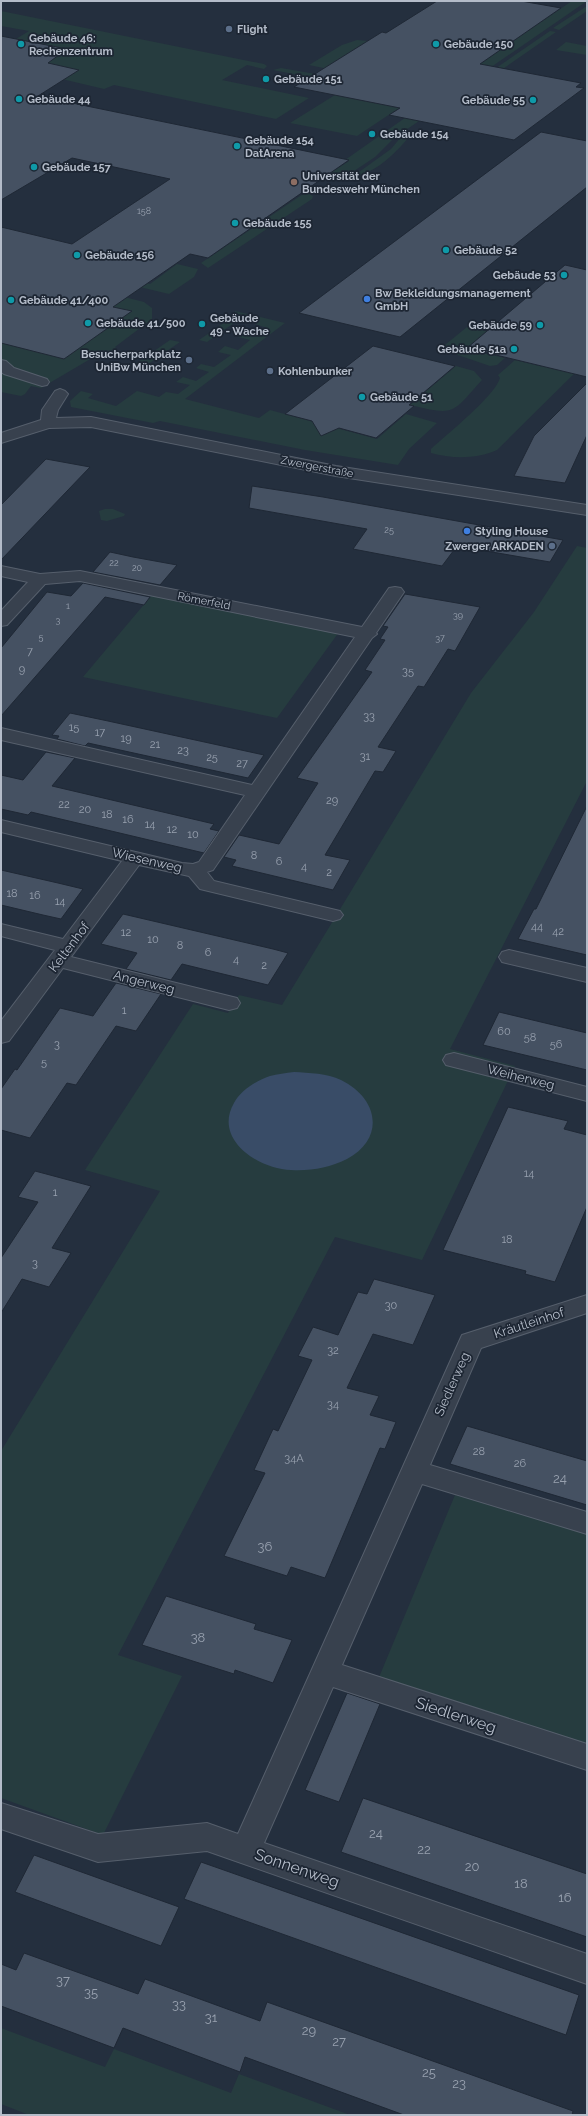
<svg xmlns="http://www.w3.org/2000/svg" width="588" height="2116" viewBox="0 0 588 2116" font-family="Raleway,sans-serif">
<rect width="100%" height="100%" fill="#242f3e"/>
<path fill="#263c3f" d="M572,1H587L452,94L448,85Z
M587,6V11L559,30L553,28Z
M1,11L264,64L267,66L264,69L247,65L222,80L309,98L276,119L114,85L104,89L28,71L67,50L16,39L29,31L1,26Z
M550,31L556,32L468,93L458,94Z
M357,40L367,41L372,78L309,65L342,45Z
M566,42L587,46V55L556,50Z
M281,68L333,77L334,82L273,70Z
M335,95L399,108L357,136L290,123Z
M447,102L394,138L375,157L342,179H320L274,167L324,177L349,161L345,160L412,113Z
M401,137L408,138C394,155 374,174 352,177L391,149Z
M306,192L313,196L312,199L208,268L201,263Z
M1,249L150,284L177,264L198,269L194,277L169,294L1,254Z
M26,272L144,302L152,308V319L115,347L117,350L101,359L92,358L41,388L31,386L25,394L21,396L1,392V274Z
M235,311L285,323L185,399L259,418L270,410L377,439L406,414L437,423L409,449L398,465L305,450L160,421L153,423L71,407L70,401L81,391L93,394L88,398L116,406L137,391L159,397L166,392L178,394L190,385L176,382L183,377L196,381L209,372L196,368L201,364L214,367L231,355L218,352L225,346L238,350L250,340L238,337L242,334L255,337L267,328L255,324L258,322L241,318L207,342L199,340L234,316Z
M467,327L487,331L466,349L505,358L497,365L490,366L440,349Z
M170,340L180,342L141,369L131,367Z
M564,350L587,361L497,450C477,459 452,459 431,453V449C446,435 495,396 500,378L498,375L515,360L544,367Z
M456,366L474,371L482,380C451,414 456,416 410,405Z
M105,509H113L125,514L124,516L107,521L101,520L99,511Z
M577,546L587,548V781L450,1049L515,1066L422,1260L335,1237L118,1655L182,1676L103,1835L1,1798V1451L160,1191L85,1170L193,1004L228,1013L239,995L282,1005L471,693L534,612Z
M152,595L339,632L277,718L83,677Z
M455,1495L587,1534V1750L377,1682Z
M1,2028L105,2067L114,2049L231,2093L239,2074L350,2115H29L1,2104Z"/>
<path fill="#394c67" d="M294,1072C309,1073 327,1073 341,1080C378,1098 386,1138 347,1159C329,1168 311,1171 291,1170C258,1169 213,1139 234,1103C241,1090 256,1081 270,1076C277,1074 286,1073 294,1072Z"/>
<path fill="#455162" stroke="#1f2835" d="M437,1H521L561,8L480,64L581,83L576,87L584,88L514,140L389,115L400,108L294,87L382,32L386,33Z
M1,36L67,49L48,63L79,70L38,96L349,160L208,258L190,254L113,307L132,311L64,359L1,343V227L72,244L170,179L72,158L1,200Z
M541,132L587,141V187L400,337L299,313Z
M565,265L587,270V377L467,348Z
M373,346L455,366L409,405L414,406L376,438L339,428L321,436L312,421L285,414Z
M587,383V435L565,483L514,476L534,436Z
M46,459L90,467L1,560V505Z
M252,486L323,497L563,540L550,562L457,546L442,566L353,549L367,529L249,508Z
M110,552L133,557L177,565L160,585L93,572Z
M83,583L150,597L144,605L105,597L1,716V648L47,592L71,596Z
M405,594L480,607L455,651L448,649L424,687L418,686L378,747L396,751L383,772L375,771L325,855L350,860L333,890L232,866L236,860L224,857L239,835L279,844L318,783L297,778L372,672L365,670L385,640L380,639L388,627L383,626Z
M70,713L108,721L264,755L248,778L88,743L85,746L57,739L59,736L52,735Z
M46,752L75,758L52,786L214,824L210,829L219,831L204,853L31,812L28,815L1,809V775L23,780Z
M587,806V955L518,939L534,909H536Z
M1,870L58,883L83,889L61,919L43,915L1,905Z
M123,914L273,949L288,953L268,985L182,964L171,980L126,969L137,953L101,944Z
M116,983L161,994L136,1031L116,1026L76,1085L67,1083L30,1138L1,1130V1089L15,1069L17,1070L60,1008L93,1016Z
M499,1012L587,1033V1070L483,1045Z
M508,1107L568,1121L564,1129L587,1135V1207L555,1282L525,1274L526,1271L443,1250Z
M35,1171L91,1186L52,1248L71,1253L49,1287L22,1279L1,1313V1258L38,1202L18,1197Z
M374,1279L435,1295L413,1345L373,1334L347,1388L379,1396L370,1415L396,1422L385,1449L380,1448L325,1578L291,1567L287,1576L224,1556L265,1473L254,1470L273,1429L278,1431L312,1360L298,1356L313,1327L338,1335L358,1292L367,1294Z
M467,1426L587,1461V1505L450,1464Z
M166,1596L256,1624L254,1629L292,1640L273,1683L235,1670L234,1674L142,1645Z
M347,1693L380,1704L339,1802L305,1790Z
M363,1798L587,1874V1937L341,1852Z
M34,1855L179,1907L161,1946L15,1892Z
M201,1862L579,1995L566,2035L184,1899Z
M24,1953L138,1994L145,1979L260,2021L267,2002L573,2111L572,2115H404L245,2057L240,2072L123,2028L114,2048L1,2006V1964L16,1970Z"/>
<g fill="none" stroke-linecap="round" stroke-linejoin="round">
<defs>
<path id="street" d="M1,360L6,361L14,368L47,379L49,382L47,385L42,386L4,374L1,372Z
M60,389L65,391L68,394L58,410L56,418L91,417L336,466L587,505V515L336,476L91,427L49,428L1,443V433L41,420L42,410L55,391Z
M1,566L40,574L80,571L362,627L389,588L395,587L401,588L404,592L376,633L377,634L372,638L213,870L207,872L214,881L340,911L343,915L340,919L333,921L200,889L189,876L139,865L71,957L237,998L240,1003L237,1008L229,1010L63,968L9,1041L1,1043V1021L55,950L1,936V924L63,939L122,861L1,832V820L182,863L193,864L199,862L245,795L1,740V728L252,785L355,637L80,581L45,584L7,625L1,626V611L28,582L1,576Z
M509,950L587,968V982L502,962L499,957L502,952Z
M454,1053L587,1087V1101L446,1065L443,1060L446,1055Z
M587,1295V1313L481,1348L430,1465L587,1512V1534L422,1484L342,1665L587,1744V1770L333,1687L264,1843L587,1954V1984L207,1851L98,1862L1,1829V1803L98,1834L207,1823L238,1834L462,1335Z"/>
</defs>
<use href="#street" stroke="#565f6c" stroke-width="2"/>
<use href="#street" fill="#38414e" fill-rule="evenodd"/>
</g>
<g fill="#5c6f8a" stroke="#1d2633" stroke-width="1.5">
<circle cx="229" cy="29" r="4"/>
<circle cx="189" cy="360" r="4"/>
<circle cx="270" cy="371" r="4"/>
<circle cx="552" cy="546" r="4"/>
</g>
<g fill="#0f9aa8" stroke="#1d2633" stroke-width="1.5">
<circle cx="21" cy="44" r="4"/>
<circle cx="436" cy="44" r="4"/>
<circle cx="266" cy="79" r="4"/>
<circle cx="19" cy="99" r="4"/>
<circle cx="533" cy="100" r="4"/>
<circle cx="372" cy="134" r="4"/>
<circle cx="237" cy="146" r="4"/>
<circle cx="34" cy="167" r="4"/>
<circle cx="235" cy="223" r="4"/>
<circle cx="446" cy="250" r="4"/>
<circle cx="77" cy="255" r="4"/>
<circle cx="564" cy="275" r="4"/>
<circle cx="11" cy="300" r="4"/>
<circle cx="88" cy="323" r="4"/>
<circle cx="202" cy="324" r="4"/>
<circle cx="540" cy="325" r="4"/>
<circle cx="514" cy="349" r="4"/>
<circle cx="362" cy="397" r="4"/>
</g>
<circle fill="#8d6e63" stroke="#1d2633" stroke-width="1.5" cx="294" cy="182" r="4"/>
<g fill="#3f7fe0" stroke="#1d2633" stroke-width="1.5">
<circle cx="367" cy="299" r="4"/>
<circle cx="467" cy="531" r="4"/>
</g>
<g text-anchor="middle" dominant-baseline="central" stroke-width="3.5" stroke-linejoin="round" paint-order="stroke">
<g font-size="9" fill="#98a1af">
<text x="144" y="211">158</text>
<text x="389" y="530">25</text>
<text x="114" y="563">22</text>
<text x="137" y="568">20</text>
<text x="68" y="606">1</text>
<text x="458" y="615">39</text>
<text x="58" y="620">3</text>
<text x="41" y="637">5</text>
<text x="440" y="638">37</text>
</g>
<g font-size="11" font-weight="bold" fill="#b4bcc9" stroke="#1d2633" text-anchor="start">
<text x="237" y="29">Flight</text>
<text x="29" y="38">Gebäude 46:<tspan x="29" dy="13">Rechenzentrum</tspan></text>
<text x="444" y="44">Gebäude 150</text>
<text x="274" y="79">Gebäude 151</text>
<text x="27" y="99">Gebäude 44</text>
<text x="525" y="100" text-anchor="end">Gebäude 55</text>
<text x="380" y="134">Gebäude 154</text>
<text x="245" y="140">Gebäude 154<tspan x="245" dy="13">DatArena</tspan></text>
<text x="42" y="167">Gebäude 157</text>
<text x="302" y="176">Universität der<tspan x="302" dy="13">Bundeswehr München</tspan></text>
<text x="243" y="223">Gebäude 155</text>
<text x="454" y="250">Gebäude 52</text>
<text x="85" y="255">Gebäude 156</text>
<text x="556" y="275" text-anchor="end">Gebäude 53</text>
<text x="375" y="293">Bw Bekleidungsmanagement<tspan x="375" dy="13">GmbH</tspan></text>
<text x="19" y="300">Gebäude 41/400</text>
<text x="210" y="318">Gebäude<tspan x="210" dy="13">49 - Wache</tspan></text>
<text x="96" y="323">Gebäude 41/500</text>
<text x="532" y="325" text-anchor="end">Gebäude 59</text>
<text x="506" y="349" text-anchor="end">Gebäude 51a</text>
<text x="181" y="354" text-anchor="end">Besucherparkplatz<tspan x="181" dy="13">UniBw München</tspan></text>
<text x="278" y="371">Kohlenbunker</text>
<text x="370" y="397">Gebäude 51</text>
<text x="475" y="531">Styling House</text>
<text x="544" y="546" text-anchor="end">Zwerger ARKADEN</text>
</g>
<g font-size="11" fill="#b4bcc9" stroke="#1d2633">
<text transform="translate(317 467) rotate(11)">Zwergerstraße</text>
<text transform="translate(204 601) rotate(11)">Römerfeld</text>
</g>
<g font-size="11" fill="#98a1af">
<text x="30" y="651">7</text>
<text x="22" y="669">9</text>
<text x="408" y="671">35</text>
<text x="369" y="716">33</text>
<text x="74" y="727">15</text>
<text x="100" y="732">17</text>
<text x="126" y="738">19</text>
<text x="155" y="744">21</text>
<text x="183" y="750">23</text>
<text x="365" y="756">31</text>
<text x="212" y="757">25</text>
<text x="242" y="763">27</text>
<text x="332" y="800">29</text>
<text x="64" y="804">22</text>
<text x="85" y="809">20</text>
<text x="107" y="814">18</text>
<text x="128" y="819">16</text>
<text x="150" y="824">14</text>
<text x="172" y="829">12</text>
<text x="193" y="834">10</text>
<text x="254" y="855">8</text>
<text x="279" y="861">6</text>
<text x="304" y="866">4</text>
<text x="329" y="872">2</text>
<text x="12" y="893">18</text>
<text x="35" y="895">16</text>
<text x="60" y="901">14</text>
<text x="537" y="926">44</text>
<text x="558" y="931">42</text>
<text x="126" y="932">12</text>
<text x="153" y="939">10</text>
<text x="180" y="945">8</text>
<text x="208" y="952">6</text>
<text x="236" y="959">4</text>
<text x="264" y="965">2</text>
<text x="124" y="1010">1</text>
<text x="504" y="1031">60</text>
<text x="530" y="1037">58</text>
<text x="57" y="1044">3</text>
<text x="556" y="1044">56</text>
<text x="44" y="1062">5</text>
<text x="529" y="1173">14</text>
<text x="55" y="1192">1</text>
<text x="507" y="1239">18</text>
<text x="35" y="1263">3</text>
<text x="391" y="1305">30</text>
<text x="333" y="1350">32</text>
<text x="333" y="1404">34</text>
<text x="479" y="1451">28</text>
<text x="294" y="1458">34A</text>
<text x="520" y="1463">26</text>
</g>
<g font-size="13" fill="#b4bcc9" stroke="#1d2633">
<text transform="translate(147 860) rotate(13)">Wiesenweg</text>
<text transform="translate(69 947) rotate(-53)">Keltenhof</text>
<text transform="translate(144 982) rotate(14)">Angerweg</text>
<text transform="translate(521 1077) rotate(14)">Weiherweg</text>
<text transform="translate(529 1323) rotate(-18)">Kräutleinhof</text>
<text transform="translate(452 1384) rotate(-66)">Siedlerweg</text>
</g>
<g font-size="13" fill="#98a1af">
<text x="560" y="1478">24</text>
<text x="265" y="1546">36</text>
<text x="198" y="1637">38</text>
<text x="376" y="1833">24</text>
<text x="424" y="1849">22</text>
<text x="472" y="1866">20</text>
<text x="521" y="1883">18</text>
<text x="565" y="1897">16</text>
<text x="63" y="1980">37</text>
<text x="91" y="1992">35</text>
<text x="179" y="2004">33</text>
<text x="211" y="2017">31</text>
<text x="309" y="2030">29</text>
<text x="339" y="2041">27</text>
<text x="429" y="2072">25</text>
<text x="459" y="2083">23</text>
</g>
<g font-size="16" fill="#b4bcc9" stroke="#1d2633">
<text transform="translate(456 1715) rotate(18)">Siedlerweg</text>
<text transform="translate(297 1868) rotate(19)">Sonnenweg</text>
</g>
</g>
<rect width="588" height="2116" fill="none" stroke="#b4bcc9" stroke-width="4"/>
</svg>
